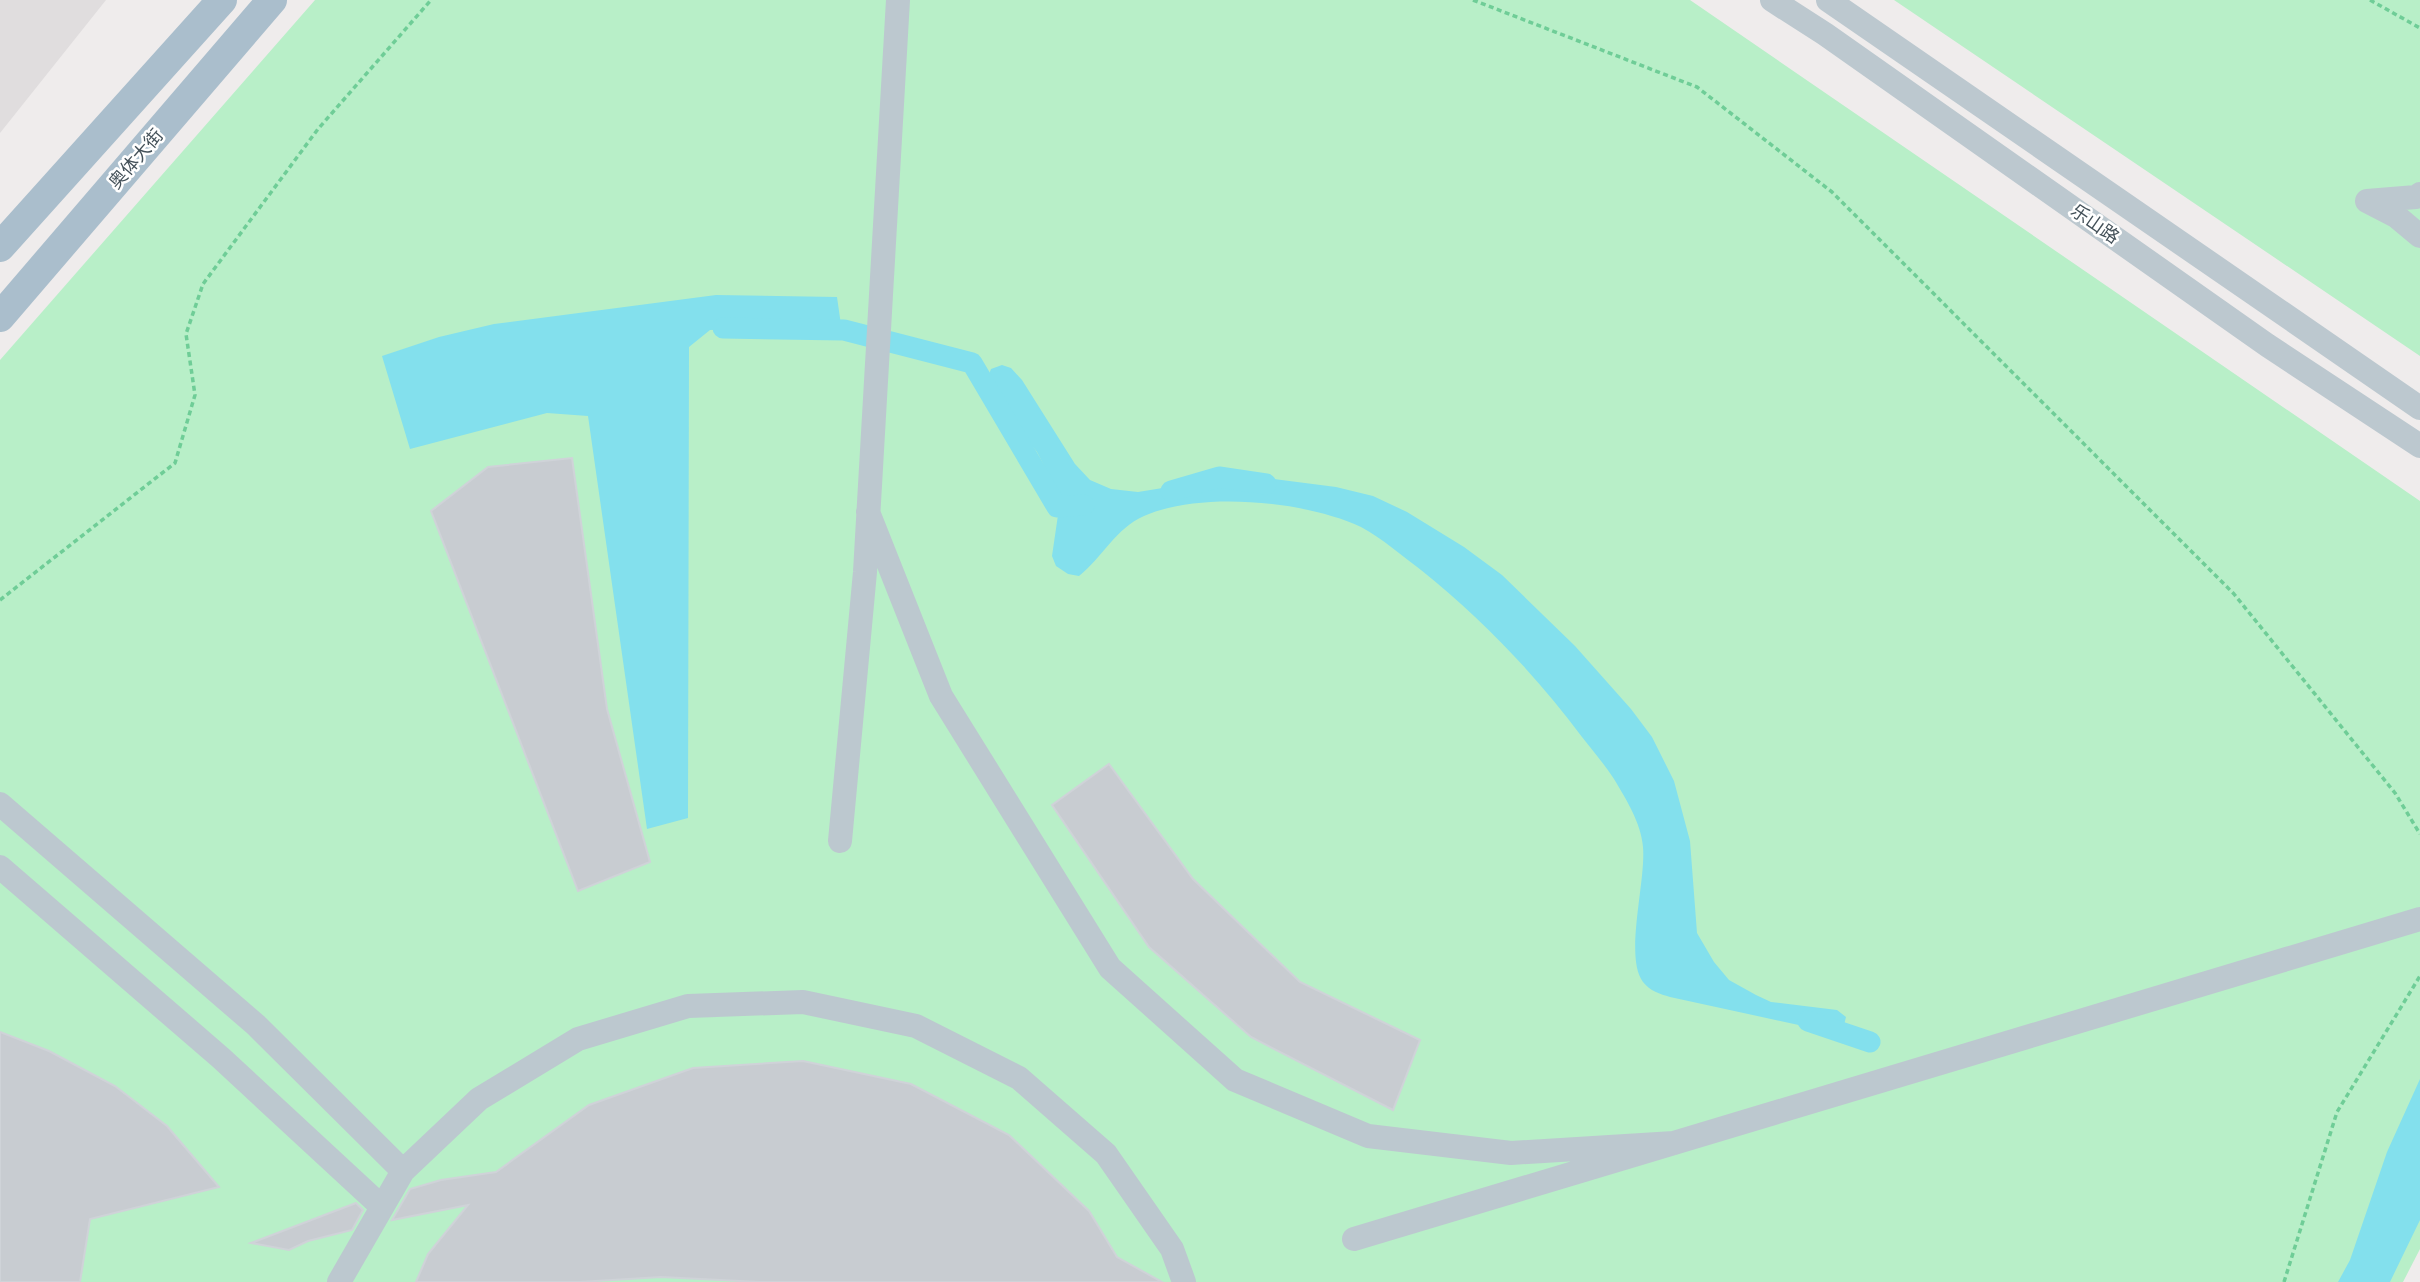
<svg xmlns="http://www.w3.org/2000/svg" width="2420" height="1282" viewBox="0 0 2420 1282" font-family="Montserrat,'Noto Sans SC',sans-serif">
<rect width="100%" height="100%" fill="#efecec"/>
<path fill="#e0ddde" d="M0,0H106L0,133Z"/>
<path fill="#b8efc8" d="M315,0H1690L2420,501V1249L2403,1282H0V360Z
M1894,0H2420V356Z"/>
<path fill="#83e0ed" d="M716,295L837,297L841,325L710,330L689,347L688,818L647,829L588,416L547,413L410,449L382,356L439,337L494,324Z
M1002,365L1011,368L1022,380L1075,464L1090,480L1111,489L1138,492L1181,485L1267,478L1336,487L1373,496L1407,512L1464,547L1502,575L1575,646L1631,709L1652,737L1674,781L1690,841L1697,933L1714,962L1729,980L1756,995L1771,1002L1837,1010L1846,1017L1844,1025L1834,1031L1817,1029L1670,997C1660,994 1650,991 1643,982C1624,957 1646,882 1643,847C1641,823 1626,799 1614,779C1605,765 1593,751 1582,737C1535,674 1482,619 1421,570C1402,556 1382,538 1361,527C1306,501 1200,491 1144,516C1116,528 1102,558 1079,576L1068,574L1056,566L1052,556L1058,515L1047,471L1037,452L991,392L988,377L991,369Z
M2420,1079V1220L2390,1282H2338L2350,1260L2387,1152Z"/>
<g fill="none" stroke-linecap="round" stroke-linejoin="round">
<path stroke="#83e0ed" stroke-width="21" d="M723,328L844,330L972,363L1057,507L1084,505
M1171,491L1219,477L1266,484
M1808,1021L1870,1042"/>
</g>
<path fill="#c8ccd1" stroke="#cfd3d8" stroke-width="2" d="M572,458L607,709L650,862L578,891L431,511L488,467Z
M1109,764L1193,879L1300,982L1420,1040L1393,1110L1251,1037L1149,947L1052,805Z
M0,1032L49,1051L115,1086L167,1126L219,1187L90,1219L80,1282H0Z
M803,1061L911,1084L1009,1135L1089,1211L1117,1257L1162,1282H760L661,1277L579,1282H416L428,1254L468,1205L392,1220L410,1189L441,1180L496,1172L589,1105L693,1068Z
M356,1203L363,1210L352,1230L308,1241L289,1250L251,1243Z"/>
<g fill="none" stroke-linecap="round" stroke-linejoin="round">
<path stroke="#6fcd97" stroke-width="3.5" stroke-dasharray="5 3.5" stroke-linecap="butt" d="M1473,0L1697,87L1832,192L2234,594L2395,793L2420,834
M2370,0L2420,28
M0,600L175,463L195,395L186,334L203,284L318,129L431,0
M2284,1282L2337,1112L2420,976"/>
<path stroke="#bcc8cf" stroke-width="24" d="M1772,0L1825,34L2267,345L2420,446
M1828,0L2420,408
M2367,201L2396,216L2420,236
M2367,201L2416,197L2420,194
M868,512L941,696L1110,968L1235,1080L1368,1136L1511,1153L1674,1143
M0,804L256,1025L403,1171
M840,841L865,572L898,0
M0,867L221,1058L382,1207
M1354,1239L2420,919
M339,1282L403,1171L479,1099L578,1039L688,1006L803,1002L916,1026L1019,1078L1106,1154L1172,1249L1184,1282"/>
<path stroke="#aabecc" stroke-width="30" d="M0,247L222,0
M0,317L272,0"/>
</g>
<g text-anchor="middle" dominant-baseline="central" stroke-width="5" stroke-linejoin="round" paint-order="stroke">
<g font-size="18" fill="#445159" stroke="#fff">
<text transform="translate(136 159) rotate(-49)">奥体大街</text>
<text transform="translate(2095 224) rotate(35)">乐山路</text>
</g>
</g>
</svg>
